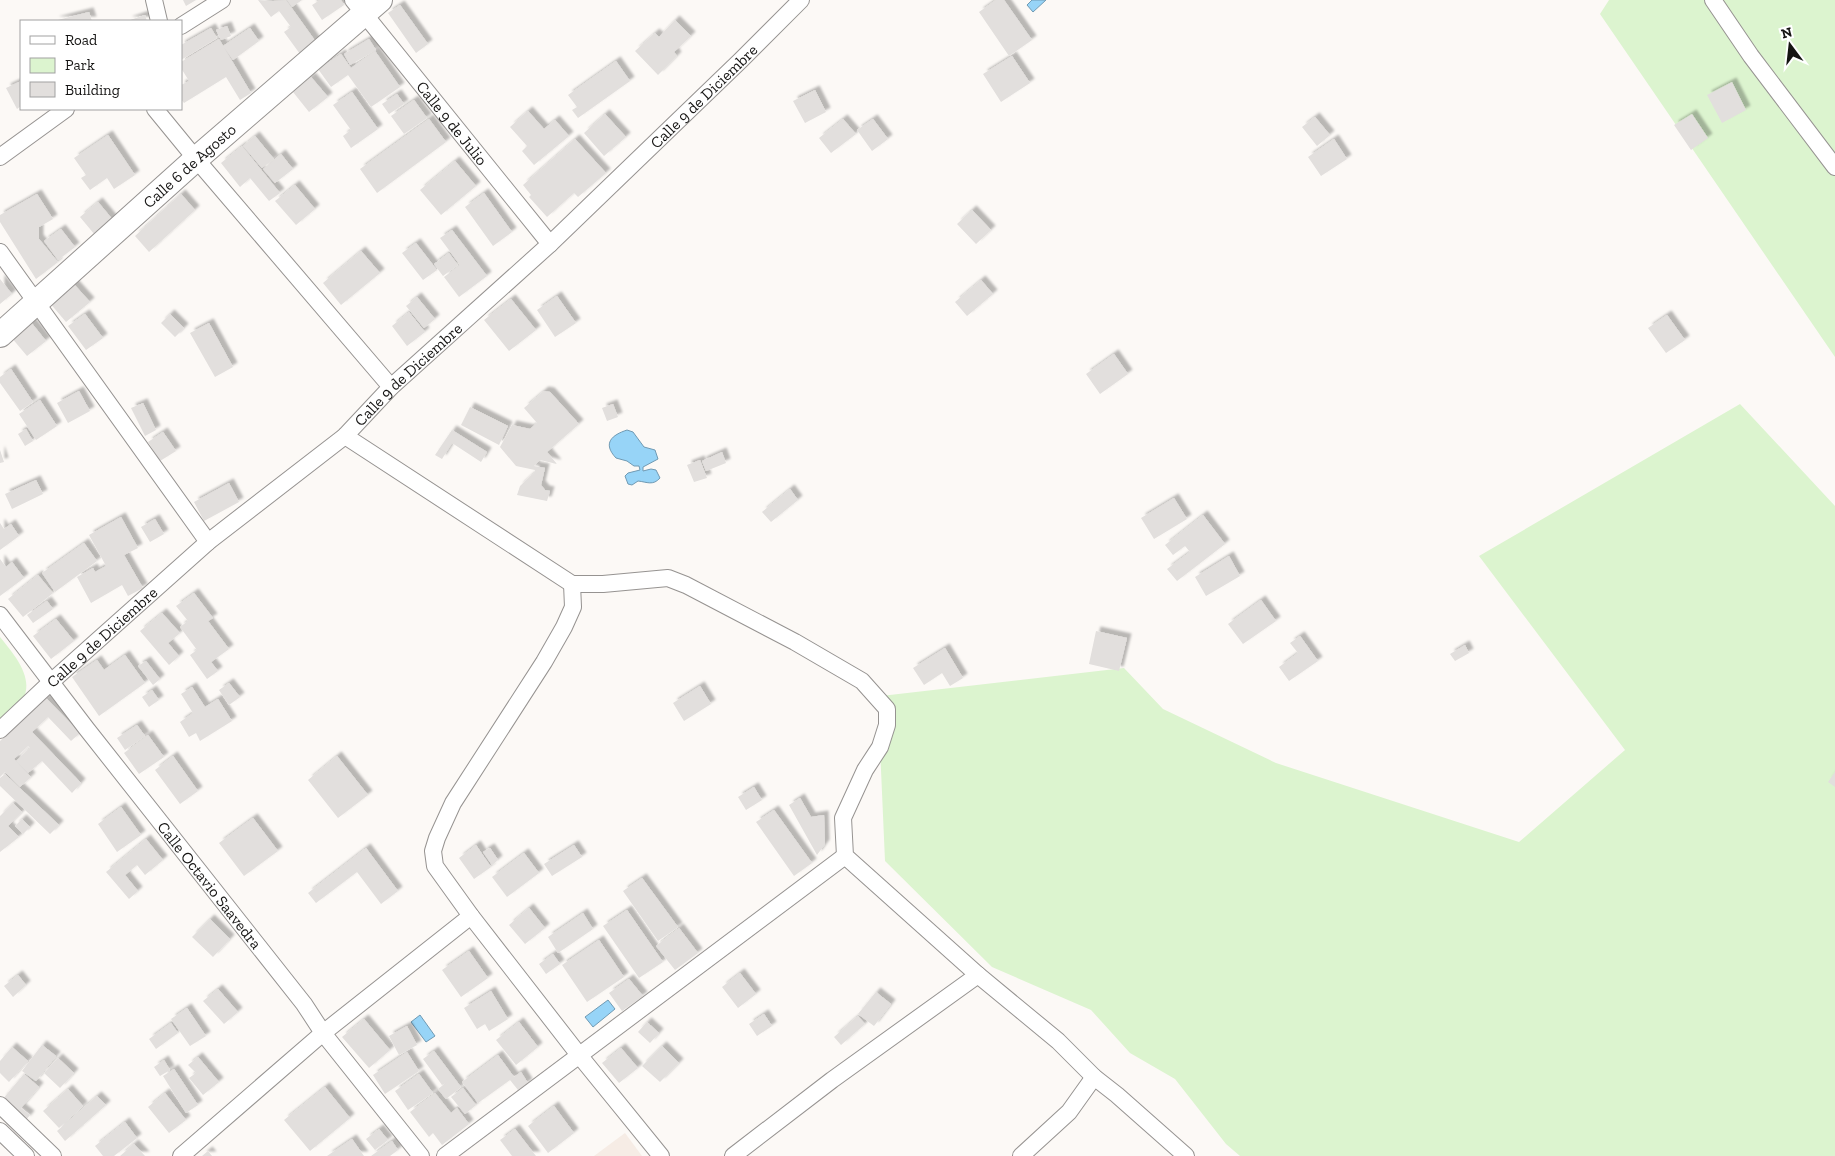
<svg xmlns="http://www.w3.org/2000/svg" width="1835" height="1156" viewBox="0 0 1835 1156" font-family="'Zilla Slab',serif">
<defs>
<filter id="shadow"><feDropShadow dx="4.5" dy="-4.5" stdDeviation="1" flood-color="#0004"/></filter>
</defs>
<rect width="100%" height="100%" fill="#fcf9f6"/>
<path fill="#f6ece5" d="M625,1133L642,1156H594Z"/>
<path fill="#dcf4cf" d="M1609,0H1835V357L1600,14Z
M1740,404L1835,506V1156H1240L1226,1144L1175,1079L1130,1053L1091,1010L992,967L885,861L880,747L881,696L1124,668L1163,709L1276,763L1519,842L1625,750L1479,556Z
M0,637C12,652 35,677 23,699C19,706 7,714 0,720Z"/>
<path fill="#97d4f7" stroke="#709ab3" d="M1032,0H1046L1033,12L1027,5Z
M627,430L633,432L644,447L655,450L658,459L643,467V471L651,469L656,470L660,478C653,486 647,482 638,481L632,485L628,484L625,476L628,473L640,470L639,466H634L627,461L616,458C602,443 612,435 627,430Z
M608,1000L615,1009L593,1027L585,1017Z
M420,1015L435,1036L426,1042L411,1022Z"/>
<path fill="#e2dfdd" filter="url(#shadow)" d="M183,0H196L186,6Z
M258,0L273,1L286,0L316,42L300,54L284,32L291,27L279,11L271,17Z
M287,0H302L292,7Z
M320,0H341L344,5L322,20L312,5Z
M996,0H1004L1032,40L1009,56L979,12Z
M400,5L428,44L416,53L388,13Z
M89,12L92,21H54Z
M145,15L147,21H127Z
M675,20L691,36L674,52L677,56L658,75L635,51L655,33L659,37Z
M227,26L231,36L221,40L216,30Z
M211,28L217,38L181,60V45Z
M250,28L259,41L233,60L223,46Z
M219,39L251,93L240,100L226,77L184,103L181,99V85L189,81L181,68V62Z
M369,39L376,50L350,65L344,54Z
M375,51L400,87L371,107L348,75L331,87L318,69L341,54L351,68Z
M1012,56L1030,83L1001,102L983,74Z
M616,61L630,81L578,118L572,110L577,107L568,95Z
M311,77L328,97L309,112L293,92Z
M21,81V106L17,109L6,88Z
M1732,82L1746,110L1722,123L1707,95Z
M815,90L826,112L805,123L793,101Z
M352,92L378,129L351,148L343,136L351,130L333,105Z
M397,94L404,104L389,114L382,104Z
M414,100L427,118L404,134L391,116Z
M528,111L544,129L555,120L569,136L534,165L522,151L527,146L510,127Z
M605,114L626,137L604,156L584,133Z
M1692,114L1708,138L1691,150L1674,125Z
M1315,117L1330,135L1317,146L1302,127Z
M429,119L446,142L377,193L360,169Z
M843,119L856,134L831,153L819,138Z
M873,119L888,139L872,151L857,130Z
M108,135L135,175L114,189L107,178L90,190L81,178L86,175L74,158Z
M255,136L274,159L262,168L243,146Z
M575,139L606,173L578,197L574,193L547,217L529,197L531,195L523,185Z
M1334,139L1347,159L1321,176L1308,157Z
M242,146L280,193L269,201L250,178L240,187L221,163Z
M281,154L293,169L275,183L263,169Z
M455,161L476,186L441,215L420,190Z
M295,185L315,209L296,225L275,201Z
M484,193L512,232L493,246L465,207Z
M37,194L53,219L39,227V239L58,262L36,279L0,222V215Z
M181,194L195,210L149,252L135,236Z
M98,202L113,220L95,235L80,217Z
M972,210L991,230L976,244L957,224Z
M61,229L75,247L58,260L44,241Z
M452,230L487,276L459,297L444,277L460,265L440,238Z
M416,243L437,270L423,280L402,253Z
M361,251L380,273L341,305L323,283Z
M449,253L458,265L443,276L434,264Z
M0,279L12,294L0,304Z
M981,280L993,294L967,316L955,302Z
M72,282L90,302L66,322L49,302Z
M557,296L576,323L555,337L537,310Z
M417,297L435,319L424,328L406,306Z
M511,299L536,330L509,351L484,320Z
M409,312L425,332L407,346L392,326Z
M85,314L103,338L86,350L68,326Z
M170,314L184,328L175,337L161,323Z
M1667,315L1685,340L1666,353L1648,328Z
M30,321L46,341L27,356L11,337Z
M209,323L233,367L215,377L190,333Z
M1114,354L1128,374L1100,394L1086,374Z
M11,369L33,402L20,411L0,383V377Z
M79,391L90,411L68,423L57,403Z
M544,391L550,392L579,424L547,452L557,464L540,460L534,466L545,468L541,485L545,490L550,491L547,501L517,495L520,486L534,473L535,470L516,466L500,447L512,425L530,429L537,423L524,408Z
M40,400L57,426L36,440L19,414Z
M143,403L156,430L145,436L131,408Z
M613,404L618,417L607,421L602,408Z
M470,407L508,426L499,445L461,425Z
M26,429L33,441L25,446L18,434Z
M452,430L487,452L481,462L452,443L442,459L435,455Z
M163,432L176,451L160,461L148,442Z
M0,450L4,462L0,463Z
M722,452L726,463L706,471L702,461Z
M700,460L707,478L694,482L687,465Z
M36,480L43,494L12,509L5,494Z
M229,483L239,502L204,521L194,502Z
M790,489L798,500L771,522L762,512Z
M1174,498L1187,519L1154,539L1141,518Z
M1203,515L1225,544L1177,581L1167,569L1190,552L1185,546L1173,555L1165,545Z
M121,517L138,548L124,555L143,588L128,596L122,585L91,603L77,577L93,568L95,572L106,566L89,535Z
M155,519L164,534L150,542L141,527Z
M0,523L4,529L11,524L19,536L0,550Z
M84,543L97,561L55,592L42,573Z
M1229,556L1240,576L1206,596L1195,577Z
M0,559L6,567L12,562L24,578L0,596Z
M38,575L53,593L23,617L8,599Z
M194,593L213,618L208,621L229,649L211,662L218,671L207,679L190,655L197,650L180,627L188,621L176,606Z
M1261,600L1276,621L1243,644L1228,624Z
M47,601L53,609L33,623L27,615Z
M162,613L180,633L168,643L179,656L169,665L140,631Z
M56,619L74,641L51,659L33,636Z
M1096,631L1127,638L1119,671L1089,664Z
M1300,636L1318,661L1289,681L1279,667L1298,653L1290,643Z
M1465,645L1469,653L1455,661L1450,654Z
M945,648L963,678L950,686L942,673L924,685L913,668Z
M125,655L145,683L99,716L72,677L97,660L104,670Z
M146,661L160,679L153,685L138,666Z
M229,683L240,697L229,705L219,690Z
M700,686L711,704L684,721L673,703Z
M192,687L205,707L218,699L232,721L200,741L196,733L189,737L180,722L193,713L181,694Z
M152,690L159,700L149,707L142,697Z
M46,698L80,733L71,741L48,717L32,732L81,783L72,793L42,761L28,773L16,761L30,748L28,746L14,759L31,777L20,787L5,772L0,777V741Z
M137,725L145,736L125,750L117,738Z
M148,735L164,757L139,774L124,753Z
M173,756L198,791L180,804L155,770Z
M337,756L368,795L338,818L308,780Z
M1835,772V787L1828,782Z
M5,774L59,825L50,834L0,786V778Z
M754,787L762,800L746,810L738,797Z
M800,798L811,817L824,815L825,844L817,855L789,805Z
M13,803L22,812L8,826L19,837L0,852V816Z
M121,807L141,835L117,852L98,824Z
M774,810L812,863L794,876L756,822Z
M253,818L278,851L244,876L219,843Z
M22,819L30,827L23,834L15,826Z
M146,839L163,860L145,875L137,865L125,875L138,891L129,899L106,872Z
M476,845L491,867L474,879L459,858Z
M574,845L582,857L552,876L544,864Z
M366,848L398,891L381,904L357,872L316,903L308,893Z
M490,848L498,860L492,865L483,852Z
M524,853L539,873L507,897L492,877Z
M642,878L678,927L658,941L623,891Z
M529,908L545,928L525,944L509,925Z
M627,910L663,962L639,978L603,926Z
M583,913L593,929L558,953L548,937Z
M210,919L230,939L213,957L192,937Z
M679,928L698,953L675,970L656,946Z
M599,940L624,977L587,1002L562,965Z
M469,951L488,978L461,997L442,970Z
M553,954L560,964L546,974L539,964Z
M740,973L756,994L738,1008L722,987Z
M18,975L26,985L13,997L4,986Z
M629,979L643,996L622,1011L609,993Z
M218,989L238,1012L224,1024L203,1001Z
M491,991L508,1019L489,1031L485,1024L477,1029L464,1008Z
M876,992L891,1004L874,1026L858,1014Z
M187,1008L206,1036L190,1046L171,1019Z
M764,1014L772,1026L757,1036L749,1024Z
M858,1016L865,1024L841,1045L834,1037Z
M364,1019L390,1050L369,1068L342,1037Z
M519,1022L538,1047L516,1065L496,1040Z
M647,1022L659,1033L650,1043L638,1032Z
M171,1023L178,1033L156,1049L149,1039Z
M407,1026L417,1045L399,1055L389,1036Z
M42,1045L56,1056L36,1081L22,1071Z
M662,1046L679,1063L660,1082L642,1066Z
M12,1047L28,1061L9,1082L0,1073V1061Z
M621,1048L638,1068L619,1083L602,1063Z
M434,1051L461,1087L446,1099L438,1089L447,1082L442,1085L423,1059Z
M407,1052L419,1071L385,1094L373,1075Z
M498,1055L514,1077L521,1072L528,1083L518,1090L510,1080L478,1103L462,1082Z
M198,1057L219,1082L203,1095L189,1078L196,1073L188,1065Z
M58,1058L74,1073L60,1088L44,1073Z
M164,1060L170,1070L160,1076L154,1067Z
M174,1069L198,1105L186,1113L163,1076Z
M24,1074L39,1087L21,1108L30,1115L26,1120L2,1100Z
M419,1074L433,1093L408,1110L395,1091Z
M325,1087L350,1118L310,1151L284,1120Z
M463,1088L476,1105L465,1114L451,1097Z
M68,1089L83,1106L59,1128L43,1111Z
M165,1093L186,1120L169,1133L148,1107Z
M435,1093L451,1113L457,1108L469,1124L442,1145L433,1133L429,1137L410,1112Z
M97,1096L106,1105L65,1141L57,1131Z
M554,1106L574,1133L548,1153L528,1126Z
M125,1122L137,1138L114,1156H103L95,1146Z
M379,1129L388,1140L375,1150L366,1139Z
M515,1129L536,1156H512L500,1140Z
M352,1139L364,1156H327Z
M392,1141L398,1150L390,1156H371Z
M134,1144L145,1156H120Z
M208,1151L212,1156H202Z"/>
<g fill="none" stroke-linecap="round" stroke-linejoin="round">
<defs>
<g id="street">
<path d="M154,0L159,21"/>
<path id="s1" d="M353,0L550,244"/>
<path d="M1713,0L1751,56L1835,167"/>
<path d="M181,26L222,0"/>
<path d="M155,109L196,159L391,387"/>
<path d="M0,157L66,109"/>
<path d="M0,252L208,542"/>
<path d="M345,436L572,584H603L668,578L686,585L795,642L862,681L887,709V725L880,747L865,770L843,818L845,856L978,975L1058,1041L1094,1077L1117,1095L1186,1156"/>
<path d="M572,584L573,607L564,627L544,662L453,803L437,838L433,851L435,866L471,916L579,1055L661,1156"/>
<path id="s2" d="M0,615L86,728L304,1004L323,1033L421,1156"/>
<path id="s3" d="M0,730L51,682L208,542L345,436L391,387L550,244L741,60L801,0"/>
<path d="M0,1105L53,1156"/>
<path d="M0,1131L26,1156"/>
<path d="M181,1156L323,1033L471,916"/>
<path d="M445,1156L845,856"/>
<path d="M733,1156L832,1080L978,975"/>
<path d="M1021,1156L1069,1112L1094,1077"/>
</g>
<g id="secondary">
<path id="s4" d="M0,335L196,159L380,0"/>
</g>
</defs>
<use href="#street" stroke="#969391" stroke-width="18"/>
<use href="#secondary" stroke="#969391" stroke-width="26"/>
<use href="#street" stroke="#fff" stroke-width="16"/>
<use href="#secondary" stroke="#fff" stroke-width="24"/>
</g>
<g text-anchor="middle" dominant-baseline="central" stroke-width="4" stroke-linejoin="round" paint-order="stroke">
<g font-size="16" fill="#151413" stroke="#fff">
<text stroke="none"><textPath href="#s3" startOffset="948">Calle 9 de Diciembre</textPath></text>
<text stroke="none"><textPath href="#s1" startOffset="158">Calle 9 de Julio</textPath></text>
<text stroke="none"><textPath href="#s4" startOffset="254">Calle 6 de Agosto</textPath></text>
<text stroke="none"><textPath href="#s3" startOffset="542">Calle 9 de Diciembre</textPath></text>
<text stroke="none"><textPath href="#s3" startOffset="138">Calle 9 de Diciembre</textPath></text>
<text stroke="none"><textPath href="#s2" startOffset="342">Calle Octavio Saavedra</textPath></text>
</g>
</g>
<rect x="20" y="20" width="162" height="90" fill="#ffffff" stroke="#a1a1a1"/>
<rect x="30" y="36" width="25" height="8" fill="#ffffff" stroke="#a1a1a1"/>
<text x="65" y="45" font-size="15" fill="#151413">Road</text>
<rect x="30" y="58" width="25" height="15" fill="#dcf4cf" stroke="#a1a1a1"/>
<text x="65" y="70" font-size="15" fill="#151413">Park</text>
<rect x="30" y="82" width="25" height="15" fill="#e2dfdd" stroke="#a1a1a1"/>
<text x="65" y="95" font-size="15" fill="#151413">Building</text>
<g transform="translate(1790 45) rotate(345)" stroke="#ffffff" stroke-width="4" paint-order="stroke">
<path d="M0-4L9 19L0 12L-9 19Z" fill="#151413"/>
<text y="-8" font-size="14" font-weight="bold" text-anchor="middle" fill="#151413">N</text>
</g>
</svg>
